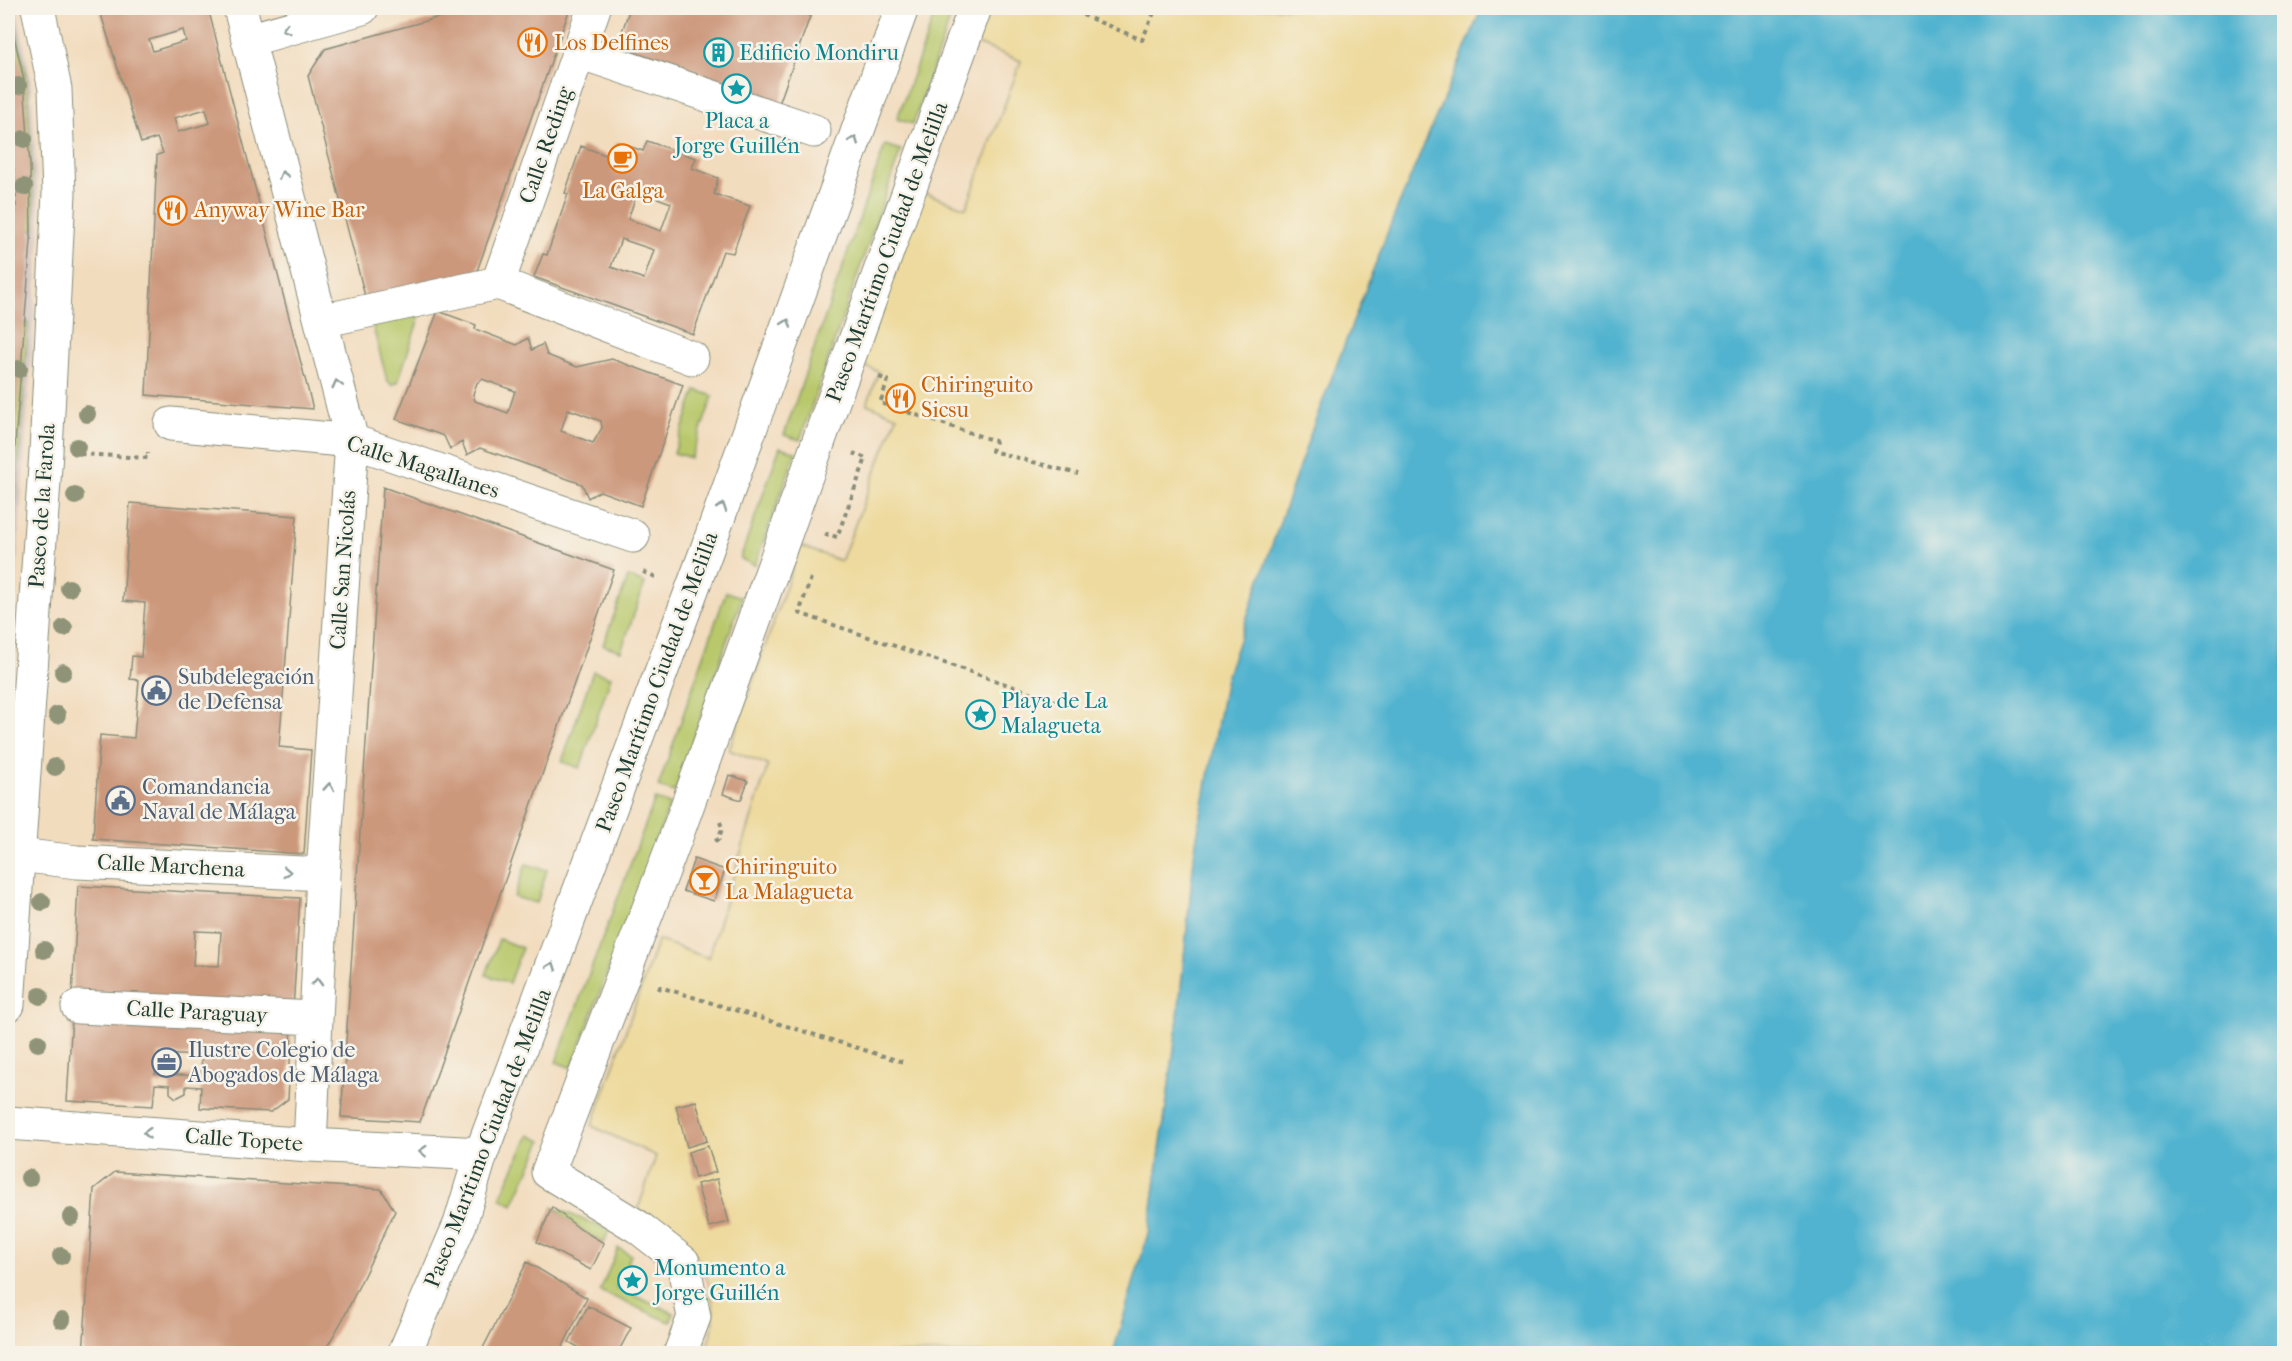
<svg xmlns="http://www.w3.org/2000/svg" width="2292" height="1361" viewBox="0 0 2292 1361" font-family="'IM FELL French Canon',serif">
<rect width="100%" height="100%" fill="#f7f3e8"/>
<filter id="ink" filterUnits="userSpaceOnUse"><feTurbulence type="fractalNoise" baseFrequency=".0167" numOctaves="2"/><feDisplacementMap in="SourceGraphic" scale="12" xChannelSelector="R" yChannelSelector="G"/><feConvolveMatrix kernelMatrix="1 2 1 2 8 2 1 2 1" color-interpolation-filters="sRGB"/></filter>
<filter id="wash" filterUnits="userSpaceOnUse"><feTurbulence type="fractalNoise" baseFrequency=".008" numOctaves="4" result="noise"/><feDisplacementMap in="SourceGraphic" scale="24" xChannelSelector="R" yChannelSelector="G"/><feGaussianBlur stdDeviation="1.35" result="paint"/><feColorMatrix in="noise" values="0 0 0 0 0 0 0 0 0 0 0 0 0 0 0 0 0 1.4 0 .05"/><feComposite in="paint" operator="in"/></filter>
<g filter="url(#wash)">
<rect width="100%" height="100%" fill="#f2dcbe"/>
<path fill="#d0c0bc" d="M8,8H17L31,81L40,229L8,695Z"/>
<path fill="#b8c86a" stroke="#6c824f" stroke-width="1.5" d="M8,8H13L27,81L35,230L21,229L16,87L8,45Z
M937,8H954L913,124L897,119Z
M885,145L901,150L800,440L784,435Z
M420,315L398,382L392,385L387,380L373,327L375,321Z
M16,322L28,323L8,614V442Z
M696,390L713,396L691,458L674,453Z
M780,447L796,452L755,565L740,559Z
M628,577L645,583L621,651L603,645Z
M726,592L742,597L675,792L658,787Z
M593,671L611,677L580,768L562,762Z
M655,799L670,804L572,1068L556,1062Z
M526,864L547,870L537,903L514,897Z
M499,939L522,948L509,983L486,975Z
M529,1135L542,1141L513,1205L500,1198Z
M552,1207L609,1230L604,1243L580,1229Z
M618,1248L631,1255L616,1288L674,1313L670,1322L600,1291Z"/>
<path fill="#eeda9e" stroke="#868c69" stroke-width="1.5" d="M988,8H1482L1392,221L1314,424L1226,678L1195,848L1177,1027L1149,1230L1113,1353H703C706,1347 711,1339 712,1332C719,1293 701,1252 671,1228C661,1220 649,1215 638,1209L656,1156L592,1126L658,940L708,958L768,765L729,750L800,546L841,561L897,416L867,404L879,372L862,365L923,192L966,208L1021,61L975,43Z"/>
<path fill="#51b3cf" stroke="#387882" stroke-width="1.5" d="M1482,8H2284V1353H1113L1149,1230L1177,1027L1195,848L1226,678L1314,424L1392,221Z"/>
<g id="blocks">
<path fill="#cc987c" fill-rule="evenodd" d="M99,8H208L313,409L146,395L157,155L163,153L157,138L141,143ZM183,30L186,41L153,51L149,40ZM206,109L210,123L178,132L174,118Z
M472,8H570L477,271L366,300L308,76L325,49Z
M630,8H813L779,104L617,46Z
M8,10L24,80L30,165L31,241L9,521Z
M647,141L696,158L692,168L718,178L714,194L750,206L733,253L723,251L693,334L534,277L543,254L547,255L568,194L565,193L581,146L611,157L617,142L643,151ZM638,191L671,203L661,231L628,219ZM621,239L654,250L644,279L611,267Z
M438,311L476,325L475,329L517,345L528,338L532,350L543,344L547,355L577,367L612,359L683,385L641,506L600,491L588,498L582,484L480,448L467,455L462,442L450,449L444,436L396,419ZM482,379L515,391L508,413L475,401L473,394L477,383ZM568,409L601,421L602,428L593,443L561,431Z
M383,487L614,570L420,1122L341,1117Z
M130,503L297,516L279,747L311,750L304,854L93,839L100,735L134,738L139,680L130,679L132,656L141,657L145,603L123,601Z
M729,775L748,781L741,800L723,794Z
M694,859L725,870L714,901L683,891Z
M78,886L300,898L293,1009L72,997ZM195,931L221,932L219,966L193,965Z
M72,1015L292,1025L288,1099L271,1112L200,1108L201,1087L186,1086V1093L176,1098L170,1093V1085L155,1084L153,1106L67,1101ZM159,1054L201,1056L202,1076L155,1074Z
M696,1101L707,1141L687,1147L676,1106Z
M708,1146L716,1172L695,1178L688,1152Z
M115,1172L381,1189L395,1211L344,1317L323,1354H83L94,1189Z
M717,1179L729,1222L709,1227L697,1184Z
M552,1207L580,1229L604,1243L591,1270L537,1242Z
M527,1262L587,1298L559,1354H480Z
M588,1306L631,1328L617,1354H590L569,1342Z"/>
</g>
</g>
<g filter="url(#ink)">
<use href="#blocks" fill-opacity="0" stroke="#888c79" stroke-width="1.5"/>
<g fill="none" stroke-linecap="round" stroke-linejoin="round">
<defs>
<path id="minor" d="M240,8L352,441L323,874L310,1145
M248,40L362,8
M579,52L814,131
M498,283L594,8
M321,321L498,283L692,358
M171,424L352,441L633,536
M19,855L77,862L323,874
M8,1005L46,452L59,193L55,89L38,8
M78,1007L315,1018
M8,1123L310,1145L481,1154
M404,1354L460,1224L481,1154L706,552L902,8
M680,1354L694,1317L683,1262L638,1227L548,1172L676,837L975,8"/>
</defs>
<use href="#minor" stroke="#888c79" stroke-width="35"/>
<path stroke="#888c79" stroke-width="4" stroke-dasharray="4.5 4.5" stroke-linecap="butt" d="M1066,8L1142,40L1156,8
M8,113L15,198L8,319
M879,377L888,380L880,403L995,441L992,451L1078,474
M80,454L148,458V452
M826,537L827,534L837,537L866,458L853,453
M643,572L656,577
M811,578L799,613L1055,701
M715,841L719,839L722,828L720,822
M659,990L660,987L903,1062"/>
<use href="#minor" stroke="#fff" stroke-width="33"/>
</g>
<g fill="#8f9478">
<circle cx="18" cy="86" r="9"/>
<circle cx="24" cy="139" r="9"/>
<circle cx="24" cy="187" r="9"/>
<circle cx="19" cy="369" r="9"/>
<circle cx="87" cy="414" r="9"/>
<circle cx="77" cy="447" r="9"/>
<circle cx="75" cy="496" r="9"/>
<circle cx="69" cy="588" r="9"/>
<circle cx="64" cy="628" r="9"/>
<circle cx="63" cy="672" r="9"/>
<circle cx="57" cy="715" r="9"/>
<circle cx="55" cy="767" r="9"/>
<circle cx="42" cy="902" r="9"/>
<circle cx="44" cy="950" r="9"/>
<circle cx="40" cy="996" r="9"/>
<circle cx="38" cy="1043" r="9"/>
<circle cx="29" cy="1178" r="9"/>
<circle cx="71" cy="1217" r="9"/>
<circle cx="61" cy="1256" r="9"/>
<circle cx="62" cy="1320" r="9"/>
</g>
<defs><path id="oneway-chevron" d="M-2-3.5L2.5 0L-2 3.5" fill="none" stroke-width="1.6" stroke-linecap="round" stroke-linejoin="round" transform="scale(1.5)"/></defs>
<g stroke="#8f9e9a">
<use href="#oneway-chevron" transform="translate(286 29) rotate(164)"/>
<use href="#oneway-chevron" transform="translate(854 140) rotate(-70)"/>
<use href="#oneway-chevron" transform="translate(283 175) rotate(-105)"/>
<use href="#oneway-chevron" transform="translate(787 323) rotate(-70)"/>
<use href="#oneway-chevron" transform="translate(337 384) rotate(-104)"/>
<use href="#oneway-chevron" transform="translate(722 507) rotate(-71)"/>
<use href="#oneway-chevron" transform="translate(329 787) rotate(-86)"/>
<use href="#oneway-chevron" transform="translate(287 872) rotate(3)"/>
<use href="#oneway-chevron" transform="translate(552 966) rotate(-70)"/>
<use href="#oneway-chevron" transform="translate(317 982) rotate(-87)"/>
<use href="#oneway-chevron" transform="translate(147 1133) rotate(-176)"/>
<use href="#oneway-chevron" transform="translate(423 1151) rotate(-177)"/>
</g>
</g>
<defs>
<symbol id="restaurant-ring" viewBox="-11 -11 22 22"><circle r="9.5" fill="#f7f3e8" stroke="#e8710a" stroke-width="1.5"/><path d="M-5-6h1v4h1v-4h1v4h1v-4h1v5L-1.5 .5V6h-2V.5L-5-1ZM5-6V6H3V1.5H1.5Q1.5-4 5-6Z" fill="#e8710a"/></symbol>
<symbol id="building-ring" viewBox="-11 -11 22 22"><circle r="9.5" fill="#f7f3e8" stroke="#0f9aa8" stroke-width="1.5"/><path d="M-4-6H4V6H1V3H-1V6H-4ZM-2.5-4.3h1.7v1.8h-1.7ZM.8-4.3h1.7v1.8H.8ZM-2.5-1h1.7V.8h-1.7ZM.8-1h1.7V.8H.8Z" fill="#0f9aa8"/></symbol>
<symbol id="sight-ring" viewBox="-11 -11 22 22"><circle r="9.5" fill="#f7f3e8" stroke="#0f9aa8" stroke-width="1.5"/><path d="M0-6L1.8-2.2L6-1.7L2.9 1.2L3.7 5.4L0 3.3L-3.7 5.4L-2.9 1.2L-6-1.7L-1.8-2.2Z" fill="#0f9aa8"/></symbol>
<symbol id="cafe-ring" viewBox="-11 -11 22 22"><circle r="9.5" fill="#f7f3e8" stroke="#e8710a" stroke-width="1.5"/><path d="M-5.5-4.5H6V0H3Q3 3.5 0 3.5H-2.5Q-5.5 3.5-5.5 0ZM3-3.2v2h1.7v-2ZM-6 4.5H4V6H-6Z" fill="#e8710a"/></symbol>
<symbol id="civic-ring" viewBox="-11 -11 22 22"><circle r="9.5" fill="#f7f3e8" stroke="#5c6f8a" stroke-width="1.5"/><path d="M-.6-6.5H3V-4.5H.6V-3L4-1V1h2V6H-6V1h2V-1L-.6-3ZM-1.2 2.5V6h2.4V2.5Z" fill="#5c6f8a"/></symbol>
<symbol id="bar-ring" viewBox="-11 -11 22 22"><circle r="9.5" fill="#f7f3e8" stroke="#e8710a" stroke-width="1.5"/><path d="M-6-5H6L.8 .8V4.5H3.5V6h-7V4.5H-.8V.8Z" fill="#e8710a"/></symbol>
<symbol id="office-ring" viewBox="-11 -11 22 22"><circle r="9.5" fill="#f7f3e8" stroke="#5c6f8a" stroke-width="1.5"/><path d="M-6-3h4V-5.5h4V-3h4V5H-6ZM-1-4.5V-3h2v-1.5ZM-6 0V1H6V0Z" fill="#5c6f8a"/></symbol>
</defs>
<g fill-rule="evenodd">
<use href="#restaurant-ring" x="516" y="26" width="33" height="33"/>
<use href="#building-ring" x="702" y="36" width="33" height="33"/>
<use href="#sight-ring" x="720" y="72" width="33" height="33"/>
<use href="#cafe-ring" x="606" y="142" width="33" height="33"/>
<use href="#restaurant-ring" x="156" y="194" width="33" height="33"/>
<use href="#restaurant-ring" x="884" y="382" width="33" height="33"/>
<use href="#civic-ring" x="140" y="674" width="33" height="33"/>
<use href="#sight-ring" x="964" y="698" width="33" height="33"/>
<use href="#civic-ring" x="104" y="784" width="33" height="33"/>
<use href="#bar-ring" x="688" y="864" width="33" height="33"/>
<use href="#office-ring" x="150" y="1046" width="33" height="33"/>
<use href="#sight-ring" x="616" y="1264" width="33" height="33"/>
</g>
<g text-anchor="middle" dominant-baseline="central" stroke-width="5" stroke-linejoin="round" paint-order="stroke">
<g font-size="22" fill="#c56008" stroke="#f7f3e8" text-anchor="start">
<text x="554" y="43">Los Delfines</text>
<text x="623" y="191" text-anchor="middle">La Galga</text>
<text x="194" y="210">Anyway Wine Bar</text>
<text x="921" y="385">Chiringuito<tspan x="921" dy="25">Sicsu</tspan></text>
<text x="725" y="867">Chiringuito<tspan x="725" dy="25">La Malagueta</tspan></text>
</g>
<g font-size="22" fill="#0d838f" stroke="#f7f3e8" text-anchor="start">
<text x="739" y="53">Edificio Mondiru</text>
<text x="737" y="121" text-anchor="middle">Placa a<tspan x="737" dy="25">Jorge Guillén</tspan></text>
<text x="1001" y="701">Playa de La<tspan x="1001" dy="25">Malagueta</tspan></text>
<text x="654" y="1268">Monumento a<tspan x="654" dy="25">Jorge Guillén</tspan></text>
</g>
<g font-size="22" fill="#1f3d34" stroke="#f7f3e8">
<text transform="translate(546 145) rotate(-71)">Calle Reding</text>
<text transform="translate(887 252) rotate(-70)">Paseo Marítimo Ciudad de Melilla</text>
<text transform="translate(423 467) rotate(18)">Calle Magallanes</text>
<text transform="translate(42 506) rotate(-86)">Paseo de la Farola</text>
<text transform="translate(343 570) rotate(-86)">Calle San Nicolás</text>
<text transform="translate(657 682) rotate(-70)">Paseo Marítimo Ciudad de Melilla</text>
<text transform="translate(171 866) rotate(3)">Calle Marchena</text>
<text transform="translate(197 1012) rotate(3)">Calle Paraguay</text>
<text transform="translate(488 1138) rotate(-69)">Paseo Marítimo Ciudad de Melilla</text>
<text transform="translate(244 1140) rotate(4)">Calle Topete</text>
</g>
<g font-size="22" fill="#4e5e75" stroke="#f7f3e8" text-anchor="start">
<text x="178" y="677">Subdelegación<tspan x="178" dy="25">de Defensa</tspan></text>
<text x="142" y="787">Comandancia<tspan x="142" dy="25">Naval de Málaga</tspan></text>
<text x="188" y="1050">Ilustre Colegio de<tspan x="188" dy="25">Abogados de Málaga</tspan></text>
</g>
</g>
<rect width="2292" height="1361" fill="none" stroke="#f7f3e8" stroke-width="30"/>
</svg>
